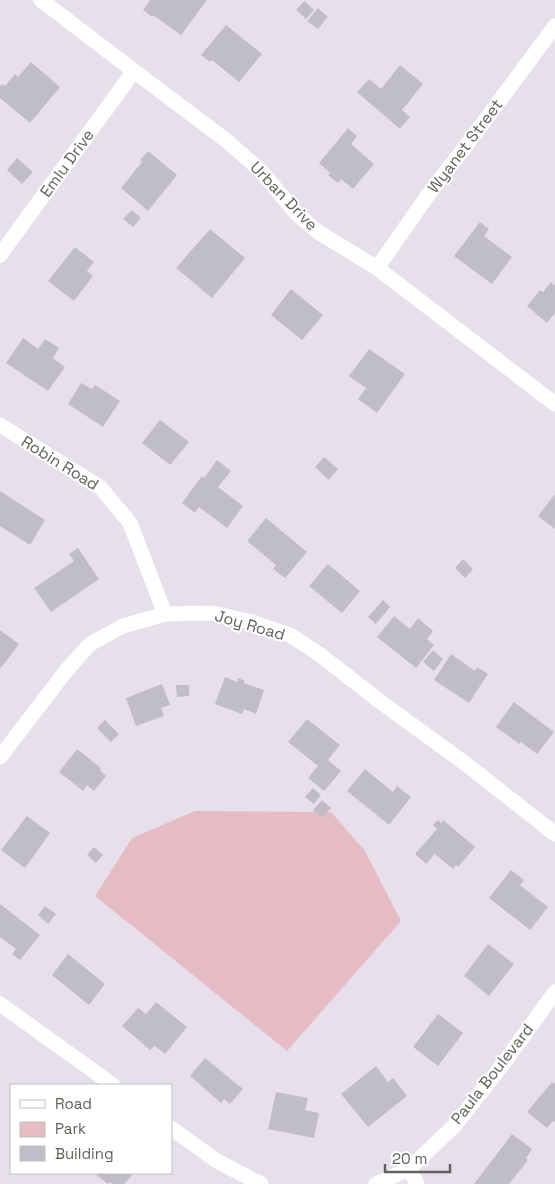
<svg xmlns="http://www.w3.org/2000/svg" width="555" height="1184" viewBox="0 0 555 1184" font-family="'Space Grotesk',sans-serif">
<rect width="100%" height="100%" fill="#e7e0ec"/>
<path fill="#e5bcc4" d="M195,811L331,812L365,851L401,921L287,1051L95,896L132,838Z"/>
<path fill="#c1bdc7" d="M150,0H207L181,35L153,15L152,17L143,10Z
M304,1L314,10L306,19L296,10Z
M318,8L328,17L318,29L307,21Z
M226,25L262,54L239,82L212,60L210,62L201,55Z
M31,62L60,87L30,123L0,98V87L2,84L5,86L15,74L18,77Z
M400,65L423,84L402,110L410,117L400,129L357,92L369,79L381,89Z
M348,128L357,136L351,144L374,164L353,189L341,179L338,183L328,175L330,173L319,163Z
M148,151L177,175L148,211L121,188L142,162L140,160Z
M17,158L33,172L22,184L7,170Z
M132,210L141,218L133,227L123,219Z
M480,222L489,229L484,236L512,257L492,284L454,256Z
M210,229L245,258L212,298L176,268Z
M75,247L94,262L87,271L93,276L74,301L48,281Z
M551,282L555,286V313L547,323L527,306L540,290L543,292Z
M291,289L323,315L302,340L271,315Z
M23,338L38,349L45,339L59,348L53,358L65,367L48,391L6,363Z
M369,349L405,374L377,413L358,399L366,388L349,376Z
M81,383L92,389L95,385L120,401L103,427L68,404Z
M160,420L189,442L170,465L142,443Z
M324,457L338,469L329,480L315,467Z
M217,460L231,471L218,487L243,506L227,528L199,507L195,513L182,503L202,476L204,478Z
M0,491L45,520L30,545L0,526Z
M555,494V529L538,516Z
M266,518L307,552L285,578L273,569L276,565L247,541Z
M78,548L99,579L51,612L34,588L74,561L69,554Z
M463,559L473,569L465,578L455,568Z
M328,564L360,591L342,613L309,586Z
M383,600L390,607L376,624L368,617Z
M394,616L410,629L418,618L433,631L427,639L434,645L416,668L377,637Z
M0,630L19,644L0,669Z
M433,650L443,659L434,671L423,662Z
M451,654L475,671L477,667L488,674L469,703L434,680Z
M225,677L237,682L238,678L245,681L244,683L264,690L256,714L244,709L242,714L215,704Z
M162,684L170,705L161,708L164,716L136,726L126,698Z
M176,685H189V696L177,697Z
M514,702L554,732L537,754L521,742L519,744L496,727Z
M307,719L340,745L328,760L341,771L324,791L308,778L318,766L288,742Z
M105,720L119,734L111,742L97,728Z
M77,749L101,768L100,770L106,776L94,791L87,785L83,791L59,772Z
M365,769L393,792L397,786L411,797L389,825L347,791Z
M313,788L321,795L314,804L305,797Z
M322,800L331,808L321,818L313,810Z
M27,816L50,833L25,868L1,850Z
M438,820L441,823L443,820L475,847L458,867L456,865L453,869L435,854L426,864L415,854L437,829L433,825Z
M94,847L103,855L96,863L87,855Z
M511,870L524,880L520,885L548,907L530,930L489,898Z
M0,904L40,935L20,960L12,954L16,949L0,937Z
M45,906L56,914L48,924L38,915Z
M488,944L514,964L489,996L464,976Z
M68,954L105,984L89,1005L52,975Z
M156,1002L187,1027L165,1054L155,1046L150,1050L122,1026L138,1008L146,1014Z
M438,1014L463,1033L438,1066L413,1047Z
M205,1058L243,1089L230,1104L224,1099L221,1103L190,1076Z
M376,1066L388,1082L393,1078L407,1096L368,1127L341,1094Z
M552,1082L555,1084V1122L553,1121L547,1128L527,1112Z
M276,1092L308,1098L305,1110L319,1113L314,1138L268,1129Z
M512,1134L532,1149L526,1158L528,1160L509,1184H474Z
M94,1173H134L124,1184H113L110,1182L108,1184Z"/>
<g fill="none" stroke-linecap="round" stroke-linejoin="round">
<path stroke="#fff" stroke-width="15" d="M41,0L134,71L227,141L261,171L296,213L318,232L377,268L555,404
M0,255L134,71
M377,268L428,195L466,146L555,26
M0,425L100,487L130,523L165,614
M0,757L66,671L90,644L123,626L165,614L212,613L252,622L290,635L319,654L382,703L466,764L555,834
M0,1004L113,1085
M171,1128L217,1161L261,1184
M409,1169L417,1184
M376,1184L409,1169L455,1125L503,1064L555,992"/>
</g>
<g text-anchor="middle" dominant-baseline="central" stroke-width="4" stroke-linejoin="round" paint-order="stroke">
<g font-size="16" fill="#5f6259" stroke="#fff">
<text transform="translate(465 146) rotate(-53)">Wyanet Street</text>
<text transform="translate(67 163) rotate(-54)">Emlu Drive</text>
<text transform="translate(284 196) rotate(46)">Urban Drive</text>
<text transform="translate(60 463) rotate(32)">Robin Road</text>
<text transform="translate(250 625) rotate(16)">Joy Road</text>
<text transform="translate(492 1074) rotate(-52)">Paula Boulevard</text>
</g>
</g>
<rect x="10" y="1084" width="162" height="90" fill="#ffffff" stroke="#bfc0bd"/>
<rect x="20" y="1100" width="25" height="8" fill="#ffffff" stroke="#bfc0bd"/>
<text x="55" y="1109" font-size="15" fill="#5f6259">Road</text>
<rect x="20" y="1122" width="25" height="15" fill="#e5bcc4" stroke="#bfc0bd"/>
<text x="55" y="1134" font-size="15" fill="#5f6259">Park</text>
<rect x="20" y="1146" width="25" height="15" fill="#c1bdc7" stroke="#bfc0bd"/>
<text x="55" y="1159" font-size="15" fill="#5f6259">Building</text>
<path d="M385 1164v8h65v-8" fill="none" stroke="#5f6259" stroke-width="2.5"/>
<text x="392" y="1164" font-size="15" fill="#5f6259" stroke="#ffffff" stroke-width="4" paint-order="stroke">20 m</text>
</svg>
